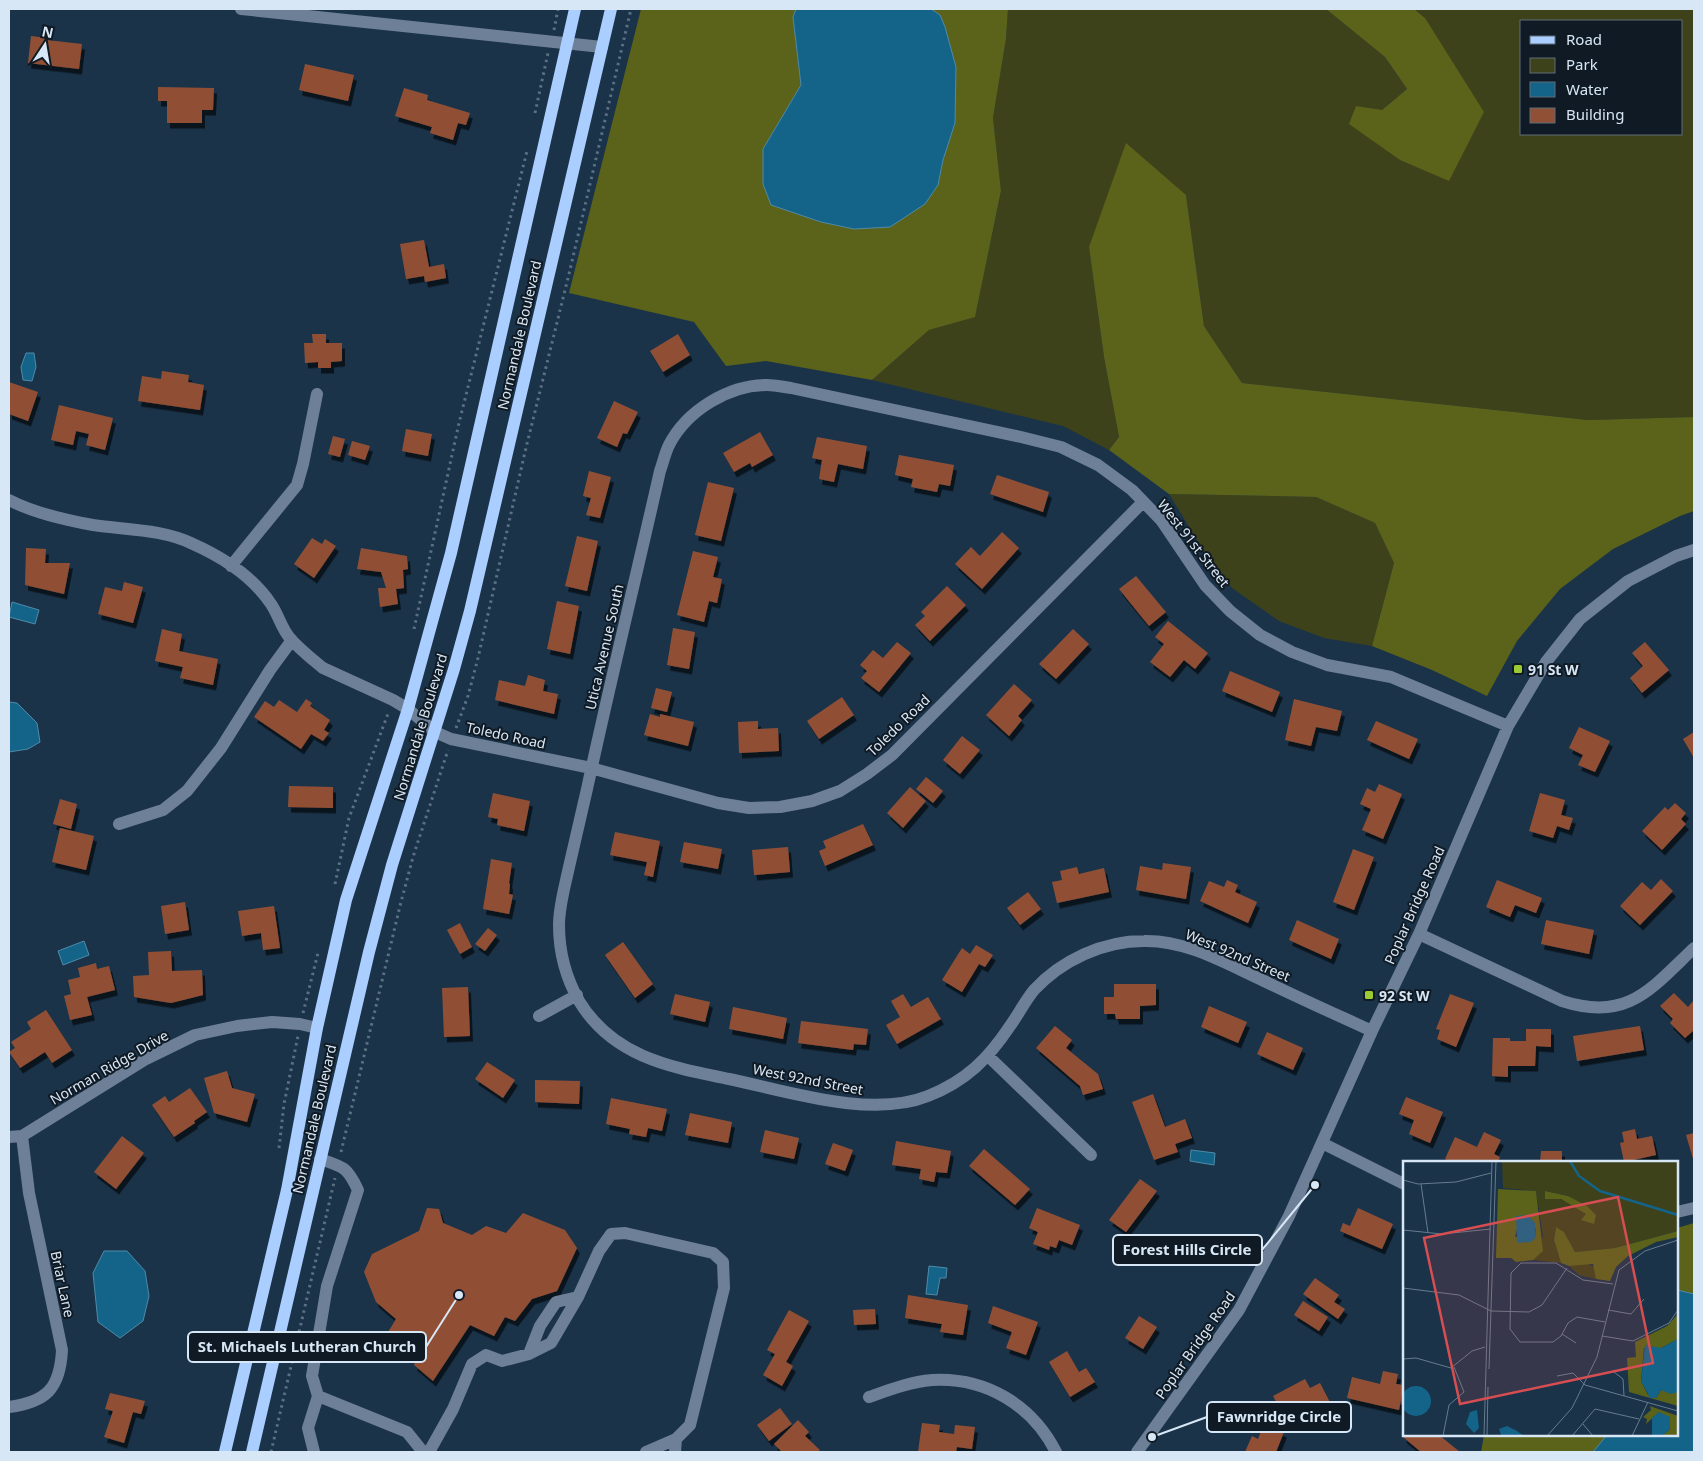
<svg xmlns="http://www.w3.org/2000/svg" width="1703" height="1461" viewBox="0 0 1703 1461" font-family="'Noto Sans',sans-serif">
<defs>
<filter id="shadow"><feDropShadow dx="3" dy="5.5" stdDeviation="0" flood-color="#0009"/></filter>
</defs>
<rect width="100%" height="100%" fill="#1a3349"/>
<path fill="#3e421b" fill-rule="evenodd" d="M1008,9H1326L1385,57L1407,89L1382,110L1400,160L1425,18L1414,9H1694V417L1588,420L1242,383L1204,326L1186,195L1089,247L1104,357L1119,437L1109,450L1063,426L872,380L929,330L975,316L1001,192L993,118L1006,39ZM1522,21H1682V134H1522Z
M1169,494L1316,497L1375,523L1394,563L1372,646L1324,638L1279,621L1232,588L1202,548Z"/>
<path fill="#5b6219" d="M641,9H796L793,17L801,85L763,149L772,205L821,222L854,229L938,185L943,160L940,15L931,9H1008L1006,39L993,118L1001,191L975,317L929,330L872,380L766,361L726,366L694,322L569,293Z
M1326,9H1414L1425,18L1484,112L1449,181L1400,160L1349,124L1356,106L1382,110L1407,89L1385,57Z
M1126,143L1186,195L1204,326L1242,383L1588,420L1694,417V511L1680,516L1613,549L1560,589L1517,641L1487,696L1432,670L1372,646L1394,563L1375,523L1316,497L1169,494L1109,450L1119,437L1104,357L1089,247Z
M1694,1223V1294L1677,1290V1228Z
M1484,1435H1607L1593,1452H1481Z"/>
<path fill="#146389" stroke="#4f8ba9" d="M796,9H931L940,15L945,27L956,67L955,123L943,160L938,185L925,204L890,227L854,229L821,222L771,205L763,184V149L801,85L793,17Z
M26,353H34L36,367L32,381L23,380L21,367Z
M12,602L39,610L35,624L9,617Z
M9,702L17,703L37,723L40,742L28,749L9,752Z
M84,941L89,955L63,965L58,951Z
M1191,1150L1215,1153L1214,1165L1190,1161Z
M104,1251H127L145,1271L149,1296L143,1321L120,1338L98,1322L93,1273Z
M929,1266L947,1268L946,1278H940L937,1295L926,1294Z
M1677,1290L1694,1294V1452H1593L1607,1435H1677Z"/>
<path fill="#905036" filter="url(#shadow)" d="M31,36L47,38V40L82,44L79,69L28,63Z
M305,64L354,75L348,101L299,90Z
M158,87L214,88L213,110H202V123H167V101H158Z
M404,88L428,95L427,100L470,113L466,125L458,123L453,140L430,133L432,127L395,116Z
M424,240L429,267L444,264L446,278L425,282L424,276L406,279L400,244Z
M312,334H326V343H342V361L331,362V368H318V362L305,363L304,343H313Z
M678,334L690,355L663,372L650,351Z
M162,371L189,375L188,382L204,385L200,410L138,401L142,376L161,379Z
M9,382L38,392L28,421L9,414Z
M614,401L638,412L627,434L623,433L617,447L597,438Z
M59,405L113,418L105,450L86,445L89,434L76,431L73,445L51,440Z
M406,429L432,434L428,456L402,451Z
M760,432L773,455L752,467L750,463L734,472L723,453Z
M333,436L345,439L340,457L328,454Z
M817,437L867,446L863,469L838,464L834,482L819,479L822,460L812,458Z
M352,441L370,446L365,460L348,455Z
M899,455L954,465L950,486L939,484L937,492L911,487L913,479L895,475Z
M589,471L611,477L600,518L586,515L591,498L583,496Z
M997,475L1049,492L1043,512L990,494Z
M708,482L734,488L721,541L695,535Z
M1002,532L1019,548L982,589L955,564L971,547L980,556Z
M577,536L598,541L587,591L565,586Z
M312,538L322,544L325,539L336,546L314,578L294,564Z
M26,548L46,549L45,563H70L64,594L25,585Z
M361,548L407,556L408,569L403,570L404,588L396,589L398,604L380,607L378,588H386L381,572L357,569Z
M693,551L718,557L713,577L722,579L717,603L709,601L704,622L677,615Z
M1136,576L1166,612L1149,626L1119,589Z
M124,582L143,587L133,623L98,614L105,587L122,591Z
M947,586L966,605L930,641L915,625L925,616L921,612Z
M557,601L579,606L570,654L547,649Z
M1168,621L1208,653L1195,669L1184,660L1170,677L1150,662L1164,644L1155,637Z
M673,628L695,632L689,669L667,665Z
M162,629L182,634L179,651L218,659L213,685L180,678L183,667L155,661Z
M1073,629L1089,644L1056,679L1039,664Z
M897,642L911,653L879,692L861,678L867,671L860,665L873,650L883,658Z
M1645,642L1669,670L1642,693L1630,678L1643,666L1632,653Z
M1230,671L1280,692L1272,712L1222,691Z
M528,675L545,680L543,691L558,694L554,714L495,700L499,680L525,686Z
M1014,684L1032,700L1018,716L1022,720L1009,736L986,715Z
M656,688L672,692L667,712L651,708Z
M842,697L854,715L819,739L807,721Z
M306,699L312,703L310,706L330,720L324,730L329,733L323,741L311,734L301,749L254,717L265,701L274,707L279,700L297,712Z
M1294,699L1342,711L1337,731L1316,727L1311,746L1285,740Z
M650,714L660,717V714L694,722L688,746L644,735Z
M758,721V729L778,728L779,751L739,753L738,722Z
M1376,721L1418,739L1409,759L1367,740Z
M1579,727L1610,741L1595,772L1578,765L1583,755L1569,748Z
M1694,732V758L1683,739Z
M962,736L980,750L960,774L943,760Z
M926,777L943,791L933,803L916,789Z
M1379,784L1402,794L1383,839L1362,830L1371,809L1360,804L1367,788L1375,792Z
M289,786L333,787V808L288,807Z
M910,787L926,801L903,828L887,813Z
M493,793L530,801L524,831L497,825L498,819L488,817Z
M1540,793L1565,800L1561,815L1573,818L1569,830L1557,826L1553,838L1529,831Z
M60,799L77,804L71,829L53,824Z
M1675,803L1686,813L1681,819L1686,824L1662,850L1642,831L1665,807L1668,810Z
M863,824L873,845L825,866L819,851L826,848L823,841Z
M60,828L94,836L86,870L52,862Z
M615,832L660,841L653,877L644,875L647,862L610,855Z
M684,842L722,849L718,869L680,862Z
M788,847L790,872L754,875L752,850Z
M1353,849L1374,857L1354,910L1333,902Z
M491,859L512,863L509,883L510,884L509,894L513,895L509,914L483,909Z
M1163,863L1191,867L1186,899L1136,890L1140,866L1162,870Z
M1077,867L1079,874L1104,868L1109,892L1057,903L1052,882L1062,880L1060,871Z
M1661,879L1673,891L1640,925L1620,906L1642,882L1651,890Z
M1227,880L1238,885L1235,892L1257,902L1248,923L1200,901L1209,881L1224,887Z
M1497,880L1542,898L1536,913L1515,905L1510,917L1486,907Z
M1028,892L1041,909L1020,925L1007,908Z
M185,902L189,930L165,934L161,906Z
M274,906L280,948L263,950L261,933L242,936L238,911Z
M1297,920L1339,939L1331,959L1289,940Z
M1546,920L1594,930L1589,954L1541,944Z
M460,923L472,947L460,954L447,930Z
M488,928L497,935L485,951L475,944Z
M623,942L653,984L635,998L605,955Z
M976,945L993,955L985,967L979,964L962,992L942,980L962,948L970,954Z
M171,951L172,971L202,970L203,995L171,1003L134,997L133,976L149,975L148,952Z
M96,963L97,969L109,966L115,990L87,997L92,1015L70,1020L64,996L71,994L68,980L80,977L78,968Z
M1114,984H1156V1005L1140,1006V1019H1116L1115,1014H1104V997H1114Z
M468,987L470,1036L444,1037L442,988Z
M1674,993L1688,1007L1694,1000V1030L1685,1038L1670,1023L1673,1019L1660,1006Z
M675,994L710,1002L705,1022L670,1014Z
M903,994L911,1007L928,997L941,1019L897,1044L886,1025L900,1017L891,1001Z
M1450,994L1474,1003L1456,1047L1437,1039L1440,1030L1436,1029Z
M1209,1006L1247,1022L1238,1043L1201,1027Z
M733,1007L787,1018L783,1039L729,1029Z
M46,1010L72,1050L52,1063L45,1052L20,1068L9,1052L15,1048L11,1042L31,1029L27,1022Z
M801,1021L868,1029L866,1045L854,1044L853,1050L798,1043Z
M1055,1026L1072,1040L1066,1048L1098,1074L1103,1089L1083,1095L1080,1086L1036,1048Z
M1640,1026L1644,1050L1577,1061L1573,1036Z
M1526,1029H1551V1047L1536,1046L1535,1066H1508V1077L1492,1076L1493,1038H1510V1041H1526Z
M1267,1032L1303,1048L1293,1070L1257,1054Z
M487,1062L515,1080L503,1098L475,1079Z
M227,1071L232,1088L255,1094L247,1122L214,1113L204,1078Z
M535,1080L580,1081L579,1104L535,1102Z
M190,1088L207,1112L194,1121L195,1123L174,1137L152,1105L165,1096L169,1102Z
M1153,1094L1165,1127L1185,1119L1192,1138L1175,1144L1178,1152L1154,1160L1132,1102Z
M1406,1097L1443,1112L1430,1143L1409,1134L1414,1120L1399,1114Z
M611,1098L667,1109L662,1131L648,1128L646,1137L629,1134L630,1129L606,1124Z
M690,1113L732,1122L728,1143L685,1135Z
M1635,1129L1637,1139L1652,1136L1656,1155L1624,1162L1620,1143L1624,1142L1622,1132Z
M765,1130L799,1138L794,1159L760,1152Z
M1484,1132L1501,1140L1494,1154L1500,1157L1498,1162H1452L1445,1159L1455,1137L1477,1147Z
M1694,1133V1162L1686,1135Z
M122,1136L144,1153L116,1189L94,1172Z
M896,1141L951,1151L947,1173L936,1172L934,1182L919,1179L921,1169L892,1165Z
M833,1143L853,1150L845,1171L825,1164Z
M984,1149L1030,1189L1015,1205L969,1166Z
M1541,1151H1562V1162H1540Z
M1140,1179L1157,1191L1126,1232L1109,1220Z
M427,1208L439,1209L443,1223L472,1235L486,1226L506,1233L523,1213L565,1230L577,1248L557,1291L532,1299L515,1321L505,1317L494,1336L470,1325L433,1381L414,1365L418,1355L385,1337L396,1319L376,1302L364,1272L372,1254L419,1231Z
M1037,1208L1080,1225L1072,1245L1059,1240L1056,1248L1050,1246L1049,1250L1033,1244L1038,1232L1029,1228Z
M1358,1208L1393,1224L1382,1249L1340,1231L1343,1223L1350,1226Z
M1315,1278L1339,1295L1334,1302L1345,1309L1338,1319L1303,1294Z
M908,1295L968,1305L963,1335L940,1332L942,1324L905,1318Z
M1303,1301L1328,1317L1319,1331L1294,1315Z
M993,1306L1038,1322L1026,1355L1006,1348L1012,1332L988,1323Z
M875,1309L876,1324L854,1325L853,1310Z
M789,1310L809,1321L786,1362L793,1366L782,1386L763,1375L775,1354L767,1350Z
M1139,1316L1157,1327L1143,1349L1125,1338Z
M1067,1351L1079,1372L1086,1368L1095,1382L1070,1397L1049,1362Z
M1383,1371L1398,1374L1396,1384L1404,1385L1399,1410L1347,1398L1352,1377L1380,1384Z
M1305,1379L1310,1388L1320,1383L1332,1406L1315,1414L1312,1408L1295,1418L1290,1408L1282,1413L1273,1396Z
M110,1393L145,1401L141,1414L133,1412L124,1443L104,1437L113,1411L105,1409Z
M780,1408L792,1424L769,1441L757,1425Z
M798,1420L809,1432L805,1436L820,1450L817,1452H782L774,1444Z
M922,1423L940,1425L939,1432L954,1434L955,1425L975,1427L972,1449L957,1447L956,1452H918Z
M1264,1424L1284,1432L1276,1452H1245L1252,1436L1258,1439Z
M1405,1435H1439L1460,1452H1421L1403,1437Z"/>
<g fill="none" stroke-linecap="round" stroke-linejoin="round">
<path stroke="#5a7083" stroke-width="3" stroke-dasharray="2.5 4" stroke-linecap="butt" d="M554,30L558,9
M535,113L548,53
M414,629L459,423L527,151
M456,728L468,696L478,658L525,452L569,274L631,9
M335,884L349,818L389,711
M303,1013L318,953
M279,1148L284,1104L298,1036
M341,1152L400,906L413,857L448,750
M271,1452L335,1178"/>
<path stroke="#6e8097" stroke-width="12" d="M241,9L602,47
M9,500C34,513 65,520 93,525C126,530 162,529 193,544C222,557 253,577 271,604C278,614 281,627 289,637C299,649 312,659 323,668L393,700L408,709L435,732L451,739L591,768L718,803L749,808L780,807L812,801L840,791L867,774L892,755L1143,502
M231,566L297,485L303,464L317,394
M119,824L163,810L187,791L221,748L270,670L292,640
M1419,934L1562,1001C1627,1022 1650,990 1694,948
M539,1016L577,995
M1372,1031C1335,1014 1297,997 1260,979C1223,962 1185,940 1144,941C1103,941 1062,960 1034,990C1025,1001 1018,1015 1010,1026C988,1059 966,1081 928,1096C871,1119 787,1091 729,1079C670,1067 613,1057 579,1001C566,978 559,951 559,925C559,906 565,886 569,867C575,841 581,815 587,789C610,683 636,577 660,471C663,463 665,453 669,445C687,410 729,385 767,385C775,385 783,387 791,388L1021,437L1061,447L1098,465L1132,490L1161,520L1205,585L1230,611L1260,635L1292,652L1327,665L1391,677L1508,726
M988,1056L1091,1155
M9,1137L22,1136L146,1059L195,1035L237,1026L272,1022L300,1024L317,1028
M1322,1143L1404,1184
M1677,1212L1694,1208
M529,1354L551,1343L578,1297
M318,1396L407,1432L423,1452
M869,1397C889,1390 910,1382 932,1380C986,1377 1032,1405 1056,1452
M9,1407C46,1402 60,1389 62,1350L29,1193L22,1136
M314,1452L308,1428L318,1396L312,1376L327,1286L358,1190C347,1167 344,1167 320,1159
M429,1452L453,1409L472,1364L486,1355L502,1361L529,1354L540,1326L556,1302L578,1297L599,1251L611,1234L625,1233L713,1253L723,1262L724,1288L690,1425L676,1439L675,1452
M646,1452L676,1439
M1137,1452L1239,1310L1289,1216L1372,1031L1419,934L1508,726L1546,662L1580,619L1628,581L1676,556L1694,550"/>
<path stroke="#a9ceff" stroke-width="12" d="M225,1452L287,1190L317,1028L346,900L408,709L451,553L575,9
M252,1452L369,952L392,865L454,669L470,611L611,9"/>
</g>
<g fill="#9bcb32" stroke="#0f1a24" stroke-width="2">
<rect x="1513" y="664" width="10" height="10" rx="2.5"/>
<rect x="1364" y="990" width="10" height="10" rx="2.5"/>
</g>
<g text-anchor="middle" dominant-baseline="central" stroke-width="4" stroke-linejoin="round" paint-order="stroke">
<g font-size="14" fill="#d8e7f5" stroke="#0f1a24">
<text transform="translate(519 335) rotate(-77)">Normandale Boulevard</text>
<text transform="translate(1194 543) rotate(52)">West 91st Street</text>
<text transform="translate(604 647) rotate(-77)">Utica Avenue South</text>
<text transform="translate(898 725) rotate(-44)">Toledo Road</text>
<text transform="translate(420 727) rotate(-73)">Normandale Boulevard</text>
<text transform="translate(506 735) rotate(12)">Toledo Road</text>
<text transform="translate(1414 905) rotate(-66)">Poplar Bridge Road</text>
<text transform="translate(1238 955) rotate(23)">West 92nd Street</text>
<text transform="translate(109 1067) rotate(-30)">Norman Ridge Drive</text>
<text transform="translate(808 1079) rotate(11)">West 92nd Street</text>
<text transform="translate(314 1119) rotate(-77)">Normandale Boulevard</text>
<text transform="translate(63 1284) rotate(78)">Briar Lane</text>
<text transform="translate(1195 1345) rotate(-55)">Poplar Bridge Road</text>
</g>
<g font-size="14" font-weight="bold" fill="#d8e7f5" stroke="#0f1a24" text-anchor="start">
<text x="1528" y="669">91 St W</text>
<text x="1379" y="995">92 St W</text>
</g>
</g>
<g transform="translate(1403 1161)">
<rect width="275" height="275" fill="#1a3349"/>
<path d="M99,0H275V70L212,87L172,91L161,71L153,66L151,79L158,102L130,99L140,75L133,30L100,27ZM142,30L165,35L193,54L178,59L184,53L180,50ZM183,102L193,107V118L176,114L166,105Z" fill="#3e421b" fill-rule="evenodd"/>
<path d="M95,28L133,30L140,90L130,99L113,101L108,97H93ZM114,68H133L132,76H112ZM142,30L165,35L184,45L193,54L191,63L178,59L183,53L158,38H142ZM153,66L161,71L172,91L212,87L275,70V76L253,81L225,95L213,106L207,120L193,118L190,103L166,105L158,102L151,79ZM275,153V178L258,187H241L238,220L245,234L253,237L258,229L275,231V245L226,231L224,197L233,196L232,181L264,165ZM247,245L275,255V275H259L267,268L256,251L243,263L244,258L240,256L248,249Z" fill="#5b6219" fill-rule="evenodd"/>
<path d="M125,54L132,62L133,76L128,81L114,82L113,55ZM275,178V231L268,233L258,229L253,237H247L238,220L242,184L258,187ZM-2 240a15 15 0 1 1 30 0a15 15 0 1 1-30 0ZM74,249L76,267L71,272L63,263L67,251ZM256,251L267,256V268L259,275H249V257ZM104,265L114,270L121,275L98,274L96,268Z" fill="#146389"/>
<path fill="none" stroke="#146389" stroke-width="2.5" d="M167,0L176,15L197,30L275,54"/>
<path fill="none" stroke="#667b8e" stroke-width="1" d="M0,19L15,23L53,21L88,12M18,23L25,72M0,69L39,73L88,68M0,127L56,134L88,150L126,151L139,144L164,107M205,149L228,153L241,138M202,161L174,156L165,162L158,175L150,181H117L107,168L108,112L118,102H153L180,119L210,123M159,173L173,182M199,175L230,180L266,162L275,149M0,198L13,197L48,207L69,190L82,186M86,208L93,0M211,211L220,218L221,235M154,215L170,212L182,224L275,250M180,263L190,275M40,275L46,244L61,231L51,206M81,275L89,0M84,275L85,226M144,275L169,247L194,196L216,109L242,90L275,79M169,275L192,248L236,258M229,275L245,241"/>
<path fill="#d64e51" fill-opacity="0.15" stroke="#d64e51" stroke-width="2.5" d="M215,36L250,202L57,243L21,77Z"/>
<rect width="275" height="275" fill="none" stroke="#d8e7f5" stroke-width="2.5"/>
</g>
<path fill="none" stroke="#d8e7f5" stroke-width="2" d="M1315 1185L1262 1250M459 1295L426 1347M1152 1437L1207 1417"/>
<g fill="#d8e7f5" stroke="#0f1a24" stroke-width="2">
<circle cx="1315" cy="1185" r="5"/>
<circle cx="459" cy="1295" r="5"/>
<circle cx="1152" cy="1437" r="5"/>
</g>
<g fill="#0f1a24" stroke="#d8e7f5" stroke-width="2">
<rect x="1113" y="1235" width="149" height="30" rx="5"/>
<rect x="188" y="1332" width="238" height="30" rx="5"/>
<rect x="1207" y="1402" width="144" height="30" rx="5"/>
</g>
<g font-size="15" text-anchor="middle" font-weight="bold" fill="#d8e7f5">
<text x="1187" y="1255">Forest Hills Circle</text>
<text x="307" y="1352">St. Michaels Lutheran Church</text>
<text x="1279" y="1422">Fawnridge Circle</text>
</g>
<rect width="1703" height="1461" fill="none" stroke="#d8e7f5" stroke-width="20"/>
<rect x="1520" y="20" width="162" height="115" fill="#0f1a24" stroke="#5f6c78"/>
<rect x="1530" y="36" width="25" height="8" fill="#a9ceff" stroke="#5f6c78"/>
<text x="1566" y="45" font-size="15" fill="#d8e7f5">Road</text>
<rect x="1530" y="58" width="25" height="15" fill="#3e421b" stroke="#5f6c78"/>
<text x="1566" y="70" font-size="15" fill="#d8e7f5">Park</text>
<rect x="1530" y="82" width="25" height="15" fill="#146389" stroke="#5f6c78"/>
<text x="1566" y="95" font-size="15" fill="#d8e7f5">Water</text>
<rect x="1530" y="108" width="25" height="15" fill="#905036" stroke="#5f6c78"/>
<text x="1566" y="120" font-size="15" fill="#d8e7f5">Building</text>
<g transform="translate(45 45) rotate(12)" stroke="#0f1a24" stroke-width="4" paint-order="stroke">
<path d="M0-4L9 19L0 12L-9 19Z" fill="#d8e7f5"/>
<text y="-8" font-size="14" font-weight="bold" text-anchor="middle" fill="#d8e7f5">N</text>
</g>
</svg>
